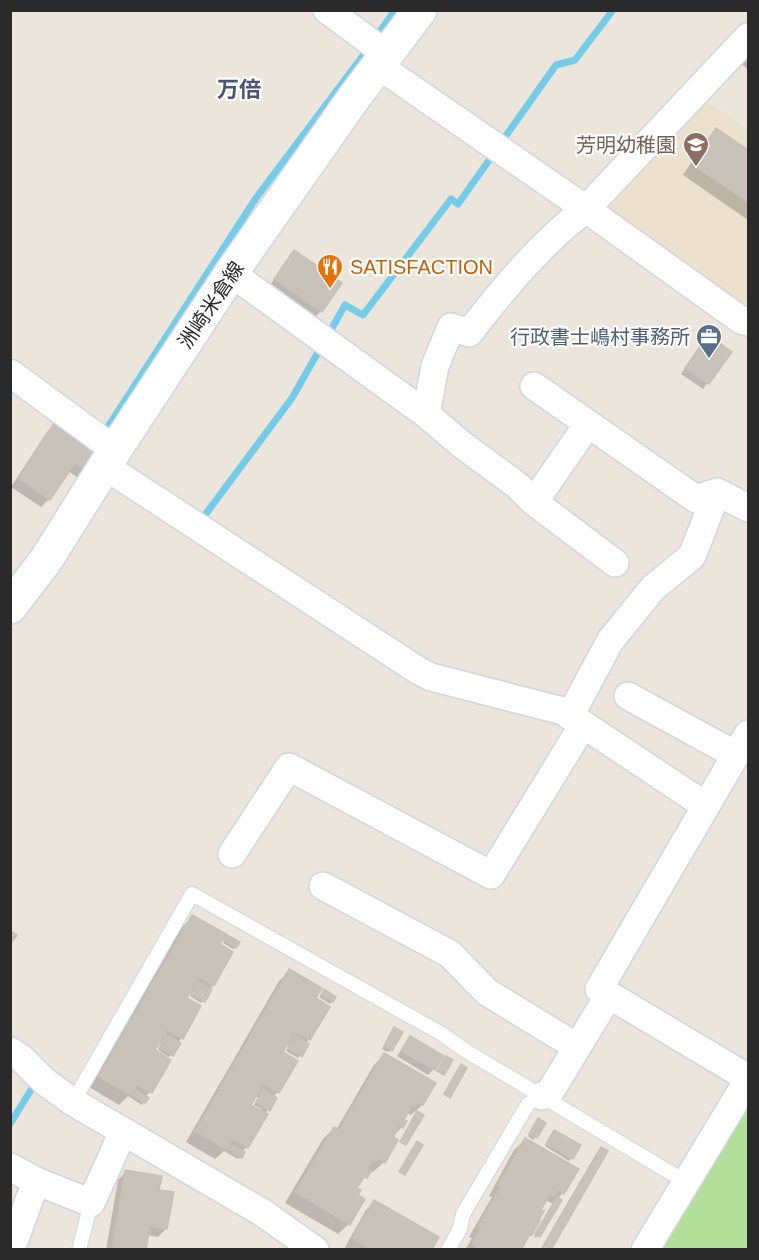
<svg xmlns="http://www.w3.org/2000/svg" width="759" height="1260" viewBox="0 0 759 1260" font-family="Arial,'Noto Sans JP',sans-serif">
<rect width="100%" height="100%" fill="#ebe5dc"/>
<path fill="#ece1cd" d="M707,101L748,130V304L732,297L607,207Z"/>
<path fill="#b4df9b" d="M748,1102V1249L660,1250Z"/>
<path fill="#0003" fill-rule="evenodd" d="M748,53V70L740,62Z
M716,130L748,152V220L683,175L706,141Z
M294,252L321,311L316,316L270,285Z
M703,343L730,352L703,389L681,374Z
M56,424L101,454L81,480L68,471L49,499L41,507L11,487L47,432Z
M193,917L218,945L213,985L201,1003L190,996L193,990L190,989L184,998L181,1038L169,1057L158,1050L162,1043L158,1041L153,1051L169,1060L150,1092L145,1097L144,1102L142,1105L128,1096L119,1105L89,1087L182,927Z
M225,939L235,947L233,949L223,943Z
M289,971L314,999L309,1039L298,1058L286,1051L290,1045L287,1043L281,1053L278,1092L273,1097L268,1110L264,1114L247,1147L242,1152L241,1157L238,1159L224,1151L215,1159L186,1142L279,981ZM255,1096L258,1098L254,1105L262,1109L260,1112L249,1105Z
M324,991L334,997L330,1004L319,997Z
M392,1031L391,1050L388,1052L382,1049Z
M410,1038L434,1069L428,1075L397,1056Z
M385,1055L434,1083L422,1105L411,1115L407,1113L404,1116L402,1127L391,1138L384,1162L373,1172L370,1170L356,1187L349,1224L338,1234L285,1203L323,1139L334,1128L336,1130L374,1065Z
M536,1122L544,1124L533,1140L528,1136Z
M552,1134L579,1146L569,1161L545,1146Z
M525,1140L563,1193L557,1199L536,1238L534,1237L554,1204L547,1201L542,1206L531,1234L519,1250H465L472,1238L469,1237L492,1197L489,1196L514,1150Z
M601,1149L550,1250H540L596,1154Z
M126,1172L158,1191L166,1229L158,1237L147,1235L144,1250H106L118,1180Z
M374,1202L430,1250H349L345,1247L366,1210Z"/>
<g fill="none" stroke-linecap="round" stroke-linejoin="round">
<path stroke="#74cce9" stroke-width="7" d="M374,40L395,10
M505,137L556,65L575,60L613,10
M327,337L345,305L363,315L451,199L458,204L490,159
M106,430L256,198L368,49
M202,519L292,398L321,347
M10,1124L34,1085"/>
</g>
<path fill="#c7c3bb" stroke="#c7c0b6" stroke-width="1.5" d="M716,128L748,150V202L692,164Z
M294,250L342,283L322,312L274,279Z
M708,335L732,352L709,384L685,368Z
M55,422L103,454L90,473L75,463L50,500L18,478Z
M192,915L226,934L220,944L233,952L214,986L199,977L187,998L201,1006L183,1039L167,1030L155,1050L171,1060L152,1093L137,1085L131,1095L98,1076Z
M10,931L17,935L10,945Z
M227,935L240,942L236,948L224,940Z
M289,969L322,988L316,998L330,1007L310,1040L295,1032L283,1052L298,1061L279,1093L263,1084L251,1105L268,1114L248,1148L233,1139L227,1150L195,1131Z
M198,981L212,989L205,1002L191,994Z
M324,989L336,997L333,1002L321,995Z
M394,1027L403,1032L392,1051L384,1046Z
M166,1035L181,1043L173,1056L159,1048Z
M295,1035L309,1044L302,1057L288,1048Z
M410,1036L444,1056L435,1070L401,1051Z
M384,1053L436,1083L423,1105L418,1102L415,1107L412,1105L404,1120L407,1121L403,1128L400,1125L393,1137L398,1140L385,1163L378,1158L376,1161L373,1160L367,1169L371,1172L367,1178L364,1177L357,1188L361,1190L358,1195L365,1199L350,1225L295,1192L334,1127L339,1130Z
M446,1056L453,1060L444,1075L437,1071Z
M461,1064L467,1068L450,1098L444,1094Z
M263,1089L277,1098L270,1111L256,1102Z
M136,1090L149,1098L145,1103L133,1096Z
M417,1111L424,1115L406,1145L400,1142Z
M538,1118L546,1123L537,1138L529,1134Z
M554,1130L581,1145L573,1159L546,1144Z
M525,1138L579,1169L564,1194L558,1190L554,1196L550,1194L541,1210L544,1211L539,1220L540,1221L532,1235L530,1234L521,1250H474L476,1246L472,1243L482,1227L478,1226L501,1186L498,1185Z
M417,1141L423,1145L405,1175L399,1172Z
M233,1145L245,1152L242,1158L229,1150Z
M601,1147L608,1151L551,1250H541Z
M125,1170L162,1176L159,1190L174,1192L167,1229L150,1226L146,1250H112Z
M557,1197L562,1200L540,1237L535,1234Z
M374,1200L439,1237L432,1250H371L352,1238Z"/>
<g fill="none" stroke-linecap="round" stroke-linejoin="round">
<defs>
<path id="service" d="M73,1102L192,894L442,1034L466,1051L686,1182
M79,1250L91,1203
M448,1250L460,1229L463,1214L528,1104L542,1096"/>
<path id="minor" d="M327,10L388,55
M379,66L586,209L741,320L748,322
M231,273L426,414L461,444L518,486L534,502L615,563
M10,373L115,450
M534,386L696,499L717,492L748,508
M426,414L435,366L451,327L469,333C503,289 541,243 586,209L748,37
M106,467L419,671L431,677L563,711L706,806
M534,502L588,424
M628,696L736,755
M570,716L610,641L653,588L692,556L717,492
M748,734L599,989L748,1078
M232,854L289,767L491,875L583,725
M323,886L450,954L487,992L577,1047
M10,1051L21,1058L44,1081L73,1102L263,1213L315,1250
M542,1096L550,1092L609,995
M10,1167L36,1181L91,1203L123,1132
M11,1250L36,1181
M645,1250L748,1080"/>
<path id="secondary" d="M10,607L46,560L115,450L231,273L353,99L420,10"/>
</defs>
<use href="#service" stroke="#d2d5e2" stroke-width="16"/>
<use href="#minor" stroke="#d2d5e2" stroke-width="30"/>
<use href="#secondary" stroke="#d2d5e2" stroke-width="36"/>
<use href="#service" stroke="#fff" stroke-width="14"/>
<use href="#minor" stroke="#fff" stroke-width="27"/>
<use href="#secondary" stroke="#fff" stroke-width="33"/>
</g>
<defs>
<symbol id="school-pin" viewBox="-11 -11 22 30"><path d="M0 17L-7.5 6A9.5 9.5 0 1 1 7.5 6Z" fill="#8d6e63" stroke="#fff"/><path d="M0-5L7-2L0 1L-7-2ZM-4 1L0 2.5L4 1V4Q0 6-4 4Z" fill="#fff"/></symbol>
<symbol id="restaurant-pin" viewBox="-11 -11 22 30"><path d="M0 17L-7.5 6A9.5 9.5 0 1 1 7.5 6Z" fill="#e8710a" stroke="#fff"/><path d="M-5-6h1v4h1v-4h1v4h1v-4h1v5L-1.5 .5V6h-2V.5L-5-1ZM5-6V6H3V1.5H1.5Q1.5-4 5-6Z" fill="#fff"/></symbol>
<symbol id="office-pin" viewBox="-11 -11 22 30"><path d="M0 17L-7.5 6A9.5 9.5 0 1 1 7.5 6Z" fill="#5c6f8a" stroke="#fff"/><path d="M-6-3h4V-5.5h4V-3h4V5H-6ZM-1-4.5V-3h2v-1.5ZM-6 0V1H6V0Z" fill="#fff"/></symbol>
</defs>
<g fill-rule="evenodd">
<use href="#school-pin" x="681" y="130" width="30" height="40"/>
<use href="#restaurant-pin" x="315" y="252" width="30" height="40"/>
<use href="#office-pin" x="694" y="322" width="30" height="40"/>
</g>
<g text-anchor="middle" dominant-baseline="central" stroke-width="4.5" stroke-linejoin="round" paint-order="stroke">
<g font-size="20" fill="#785e54" stroke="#fff" text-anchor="end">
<text x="676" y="145">芳明幼稚園</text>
</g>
<g font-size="20" fill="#c56008" stroke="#fff" text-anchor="start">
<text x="350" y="267">SATISFACTION</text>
</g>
<g font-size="20" fill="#2a2a2a" stroke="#fff">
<text transform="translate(211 305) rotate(-56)">洲崎米倉線</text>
</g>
<g font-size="20" fill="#4e5e75" stroke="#fff" text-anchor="end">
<text x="690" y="337">行政書士嶋村事務所</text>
</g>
<g font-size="22" font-weight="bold" fill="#4c5578" stroke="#fff">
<text x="239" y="89">万倍</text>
</g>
</g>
<rect width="759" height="1260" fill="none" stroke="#2a2a2a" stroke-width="24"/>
</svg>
